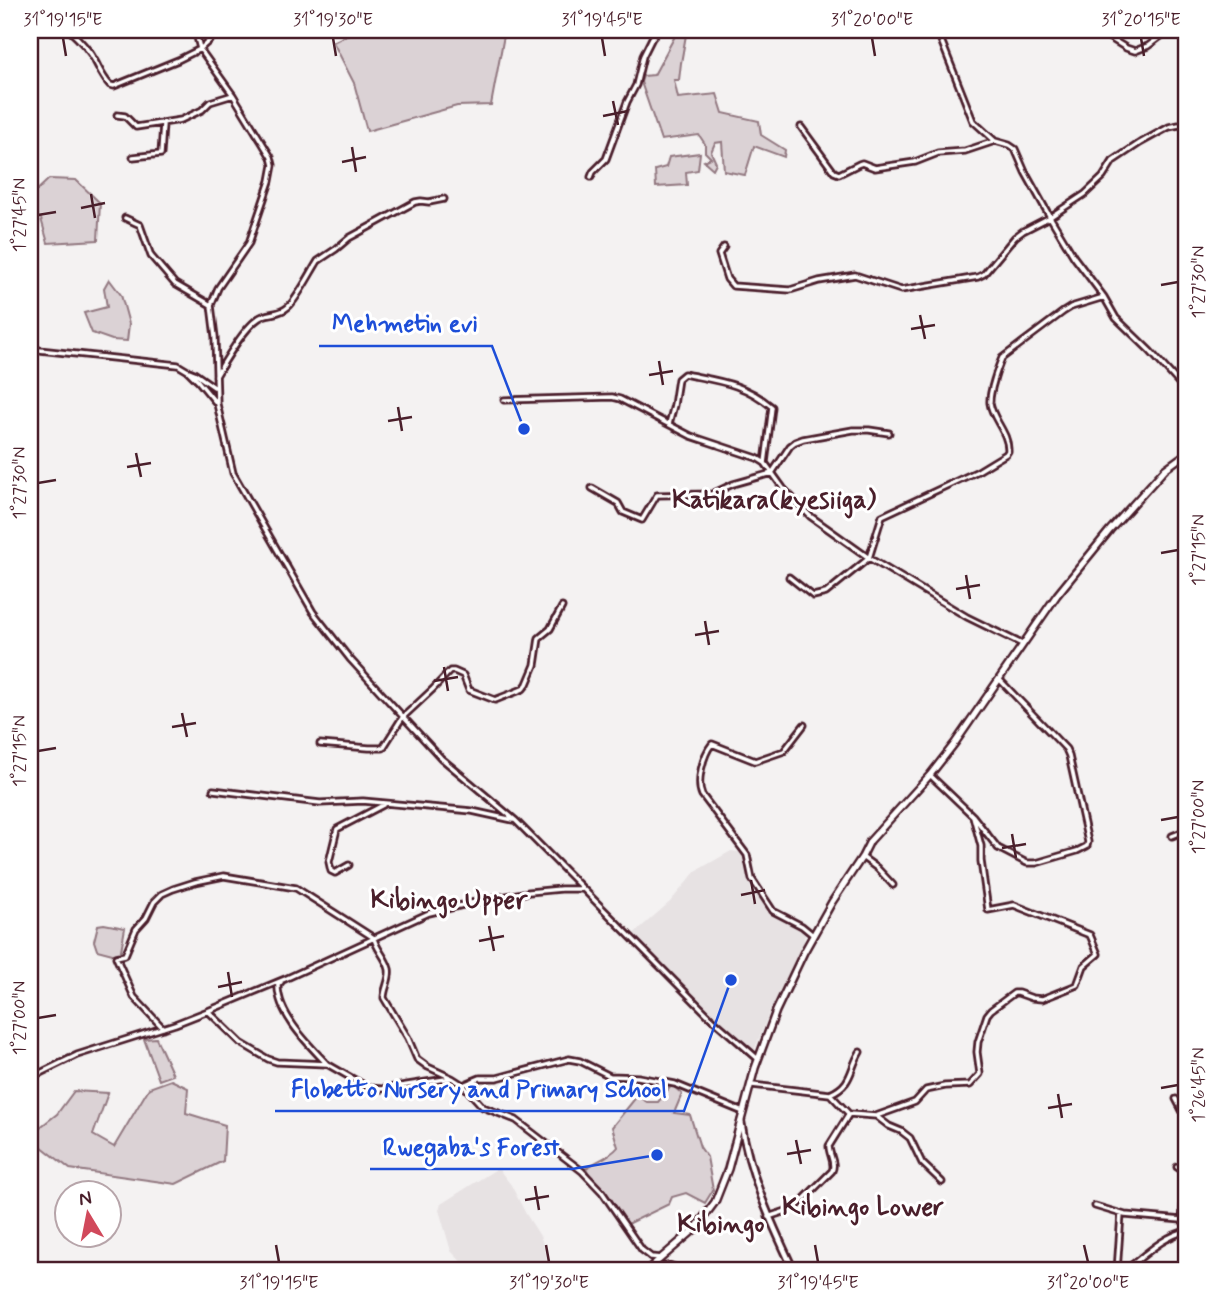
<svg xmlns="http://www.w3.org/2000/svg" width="1217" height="1301" viewBox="0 0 1217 1301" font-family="Mynerve,sans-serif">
<rect width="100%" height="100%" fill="#f4f2f2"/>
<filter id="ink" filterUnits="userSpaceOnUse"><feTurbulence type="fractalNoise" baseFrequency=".0143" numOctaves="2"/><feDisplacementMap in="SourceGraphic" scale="14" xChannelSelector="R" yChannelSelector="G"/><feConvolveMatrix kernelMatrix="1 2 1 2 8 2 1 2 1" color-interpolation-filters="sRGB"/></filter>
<g filter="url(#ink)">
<path fill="#e7e2e3" d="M731,851L745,853L749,876L770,908L789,916L806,929L802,951L771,1009L752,1056L631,936L670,902L696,871Z
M498,1168L511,1185L526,1214L540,1236L551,1262H561L568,1271H470L451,1251L439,1210L441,1204Z"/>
<path fill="#dbd2d5" stroke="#927880" stroke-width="2" d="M357,30H505L491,105L457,106L367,131L354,83L333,42Z
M686,35L681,63L679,80H674L678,98L717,94L723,113L759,121L761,135L785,150L784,157L754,146L745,175L724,171L722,142L715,143L711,152L716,163L713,169L704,161L711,158L705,152V144L699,135L661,140L641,82L643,76L654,75L675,36Z
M700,153L698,170L686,172L687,185L656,187L655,170L666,167L669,157Z
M49,179L76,180L100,203L98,240L48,243L41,219L30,214V197Z
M109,279L121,295L129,324L127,341L112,340L92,333L84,313L107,307L104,288Z
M104,924L125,928L120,956L97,950L94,941L98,925Z
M156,1038L173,1075L159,1080L144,1039Z
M171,1080L188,1088L186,1113L225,1125L223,1161L176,1184L70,1169L37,1143H30V1135L57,1114L74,1091L108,1093L93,1135L114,1147L149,1088Z
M672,1085L682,1094L674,1113L690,1115L700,1147L707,1157L713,1190L705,1203L686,1193L672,1197L669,1204L628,1224C619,1213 612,1199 604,1190C595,1180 592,1182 586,1168C597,1161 611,1156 618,1147L612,1127L637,1096L647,1102H658Z"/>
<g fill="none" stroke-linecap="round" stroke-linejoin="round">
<defs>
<path id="minor" d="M69,30C79,39 89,49 95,61C100,70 103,78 110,85L114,86L178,60L200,49L233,95L271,157L273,165L270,181L249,243L218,288L211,305L215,337L217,402
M205,30L197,37L200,49L221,30
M937,30L973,121L995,141L1009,145L1015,149L1025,172L1050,217L1074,257L1104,297L1116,318L1150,351L1187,392
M1110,38L1126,48L1135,51L1148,46L1169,30
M117,115L125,116L136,127L181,120L202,110L210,102L233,95
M801,127L834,172L839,174L859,164L862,163L875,168L915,162L938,153L965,151L995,141
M133,157L161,154L163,124
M591,177L593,172L606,159L627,102L636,85L643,56L652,38L659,30
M125,218L140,225L151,256L175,284L211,305
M724,247L719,254L727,279L733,286L790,290L819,281L855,275L901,290L978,277L984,274L1015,237L1023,231L1050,217L1085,194L1103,177L1113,161L1140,143L1169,127L1179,125L1187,128
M30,349L178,365L188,371L198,381L217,404L233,473L313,612L350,659L441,758L515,820L710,1017L758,1059
M189,371L194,373L214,387
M216,376C225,361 247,322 263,316C272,312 279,315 288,307C296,301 311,272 318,261L336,249L349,238L415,202L421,201L429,202L444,199
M1178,382L1187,376
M504,400L612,397L620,399L691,436L757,458L765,463L783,488L810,516L869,558L967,617L1022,644
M669,424L674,405L678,379L684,374C718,381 744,383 772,407L765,463
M592,488L618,503L623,512L642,520L657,495L712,494L733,484L772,473L790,446L795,442L803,439L853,430H869L889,433
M789,577L813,596L826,593L869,558L882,516L978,471L1006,454L1008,451C1009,433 992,419 990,403C989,393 998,367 1002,358L1063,312L1071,307L1104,297
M804,725L784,751L755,761L712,744C703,755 696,782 702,795L747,855L752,879L773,911L802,926L813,935
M320,744L369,748H383L402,718L433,689L450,671H454L463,675L469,690L495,700L523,689L527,684L535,665L539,638L550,629L562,607
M930,775L973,816L998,848L1023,861L1027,863H1036L1077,851L1087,846L1088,842L1069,756L1066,749L999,679
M213,790L320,803L363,801L472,811L513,820
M1172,836L1187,830
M862,857L877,868L893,885
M349,865L335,873L331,871L329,862L337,829L385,804
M281,982L278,985C277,1013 307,1043 326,1063
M208,1011L241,1043L268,1059L277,1062L327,1064L369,1088L382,1089L452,1078L463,1085L483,1107L516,1120L582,1171L602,1192L642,1250L651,1257L661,1258
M163,1028L134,997L116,957L125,955L136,929L146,918L154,902L162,894L173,889L195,882L224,876L296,888L374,938C376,949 386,957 389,969C391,979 384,988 384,998L408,1038L417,1059L428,1067L452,1078
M30,1078L77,1055L175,1024L208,1011L285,979L429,913L484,900L529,892L561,889H583
M463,1085L480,1078H497L569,1059L580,1061L610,1076L638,1077L675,1084L743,1112
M752,1085L830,1094L849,1114L876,1116L915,1102L926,1090L945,1086L970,1085L980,1074L977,1052L978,1042L987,1015L991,1010L1014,993H1018L1032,998L1042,999L1077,985L1084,966L1098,954L1090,935L1014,905L988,910L981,861V846L973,816
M830,1094C853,1084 849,1070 860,1052
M1176,1099L1187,1120
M876,1116L889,1126L901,1131L910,1138L922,1163L942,1182
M1177,1167L1183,1171L1186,1176L1182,1220L1187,1226
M1095,1206L1125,1215L1182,1220
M768,1217L795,1208L832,1171C836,1163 829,1155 829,1146L849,1114
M1117,1271L1121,1214
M1124,1271C1143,1257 1163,1236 1187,1231"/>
<path id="tertiary" d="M741,1121C749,1175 771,1222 794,1271
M649,1270L670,1266L684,1271"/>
<path id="secondary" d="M646,1271L695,1229L715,1202L728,1169L755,1068L776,1011L804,952L832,902L862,857L870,841L930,775L955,743L1057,595L1110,530L1165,469L1187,453"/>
</defs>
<use href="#minor" stroke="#4a1f2b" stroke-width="9"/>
<use href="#tertiary" stroke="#4a1f2b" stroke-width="10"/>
<use href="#secondary" stroke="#4a1f2b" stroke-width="10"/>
<use href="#minor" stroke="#fff" stroke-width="3.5"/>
<use href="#tertiary" stroke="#fff" stroke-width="4.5"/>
<use href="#secondary" stroke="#fff" stroke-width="5"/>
</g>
</g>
<path fill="none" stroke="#4a1f2b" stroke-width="2.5" d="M63,38L66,56M333,38L336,56M602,38L605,56M872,38L875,56M1141,38L1144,56M613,101L618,125M603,116L628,111M352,147L356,172M342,162L366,157M91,194L95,218M81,208L105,203M38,215L56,212M1161,285L1178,282M920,315L925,339M911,329L935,325M659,361L663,385M649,375L673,371M398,407L402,431M388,421L412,417M136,453L141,477M127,467L151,463M38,483L56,480M1161,553L1178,550M966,575L970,599M956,589L980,585M705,621L709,645M695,635L719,631M444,667L448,691M434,681L458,677M182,713L187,737M172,727L196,723M38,751L56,748M1161,820L1178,817M1012,834L1016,858M1002,848L1026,844M751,880L755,904M741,895L765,890M489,926L494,951M479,941L504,936M228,972L232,997M218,987L242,982M38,1018L56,1015M1161,1088L1178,1085M1058,1094L1062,1118M1048,1108L1072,1104M796,1140L801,1164M787,1154L811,1150M535,1186L539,1210M525,1200L549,1196M276,1245L279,1262M546,1245L549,1262M815,1245L818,1262M1084,1245L1088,1262"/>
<g text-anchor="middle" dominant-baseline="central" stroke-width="6" stroke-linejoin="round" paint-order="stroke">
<g font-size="26" font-weight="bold" fill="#4a1f2b" stroke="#fff">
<text x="774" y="501">Katikara(kyesiiga)</text>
<text x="449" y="901">Kibingo Upper</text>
<text x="863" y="1208">Kibingo Lower</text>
<text x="721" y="1225">Kibingo</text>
</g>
</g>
<path fill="none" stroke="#1d4ed8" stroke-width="2.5" d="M524 429L492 346H319M731 980L684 1111H275M657 1155L572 1169H370"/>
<g fill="#1d4ed8" stroke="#fff" stroke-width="2.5">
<circle cx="524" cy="429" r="7"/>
<circle cx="731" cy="980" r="7"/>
<circle cx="657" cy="1155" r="7"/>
</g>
<g font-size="24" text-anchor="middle" font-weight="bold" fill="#1d4ed8" stroke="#fff" stroke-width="6" stroke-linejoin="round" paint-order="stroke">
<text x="405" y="331">Mehmetin evi</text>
<text x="479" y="1097">Flobetto Nursery and Primary School</text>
<text x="471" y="1155">Rwegaba's Forest</text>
</g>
<rect width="1217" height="1301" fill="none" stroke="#fff" stroke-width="77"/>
<g transform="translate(88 1214) rotate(350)"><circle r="33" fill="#ffffff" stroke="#b7a5aa" stroke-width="2"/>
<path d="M0-5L12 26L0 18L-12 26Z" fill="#d1495b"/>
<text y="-10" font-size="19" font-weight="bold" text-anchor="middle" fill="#4a1f2b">N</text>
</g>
<rect x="38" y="38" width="1140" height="1224" fill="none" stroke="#4a1f2b" stroke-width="2.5"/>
<g font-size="18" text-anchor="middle" fill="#4a1f2b">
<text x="63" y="25">31°19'15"E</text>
<text x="333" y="25">31°19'30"E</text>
<text x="602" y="25">31°19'45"E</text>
<text x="872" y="25">31°20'00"E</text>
<text x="1141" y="25">31°20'15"E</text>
<text transform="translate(19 215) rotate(-90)" y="6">1°27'45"N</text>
<text transform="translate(1198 282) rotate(-90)" y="6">1°27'30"N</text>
<text transform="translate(19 483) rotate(-90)" y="6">1°27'30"N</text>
<text transform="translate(1198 550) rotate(-90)" y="6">1°27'15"N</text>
<text transform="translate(19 751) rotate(-90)" y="6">1°27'15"N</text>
<text transform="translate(1198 817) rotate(-90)" y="6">1°27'00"N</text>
<text transform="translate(19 1018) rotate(-90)" y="6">1°27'00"N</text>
<text transform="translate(1198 1085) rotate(-90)" y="6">1°26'45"N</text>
<text x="279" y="1288">31°19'15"E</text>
<text x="549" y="1288">31°19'30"E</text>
<text x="818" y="1288">31°19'45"E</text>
<text x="1088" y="1288">31°20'00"E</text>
</g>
</svg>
